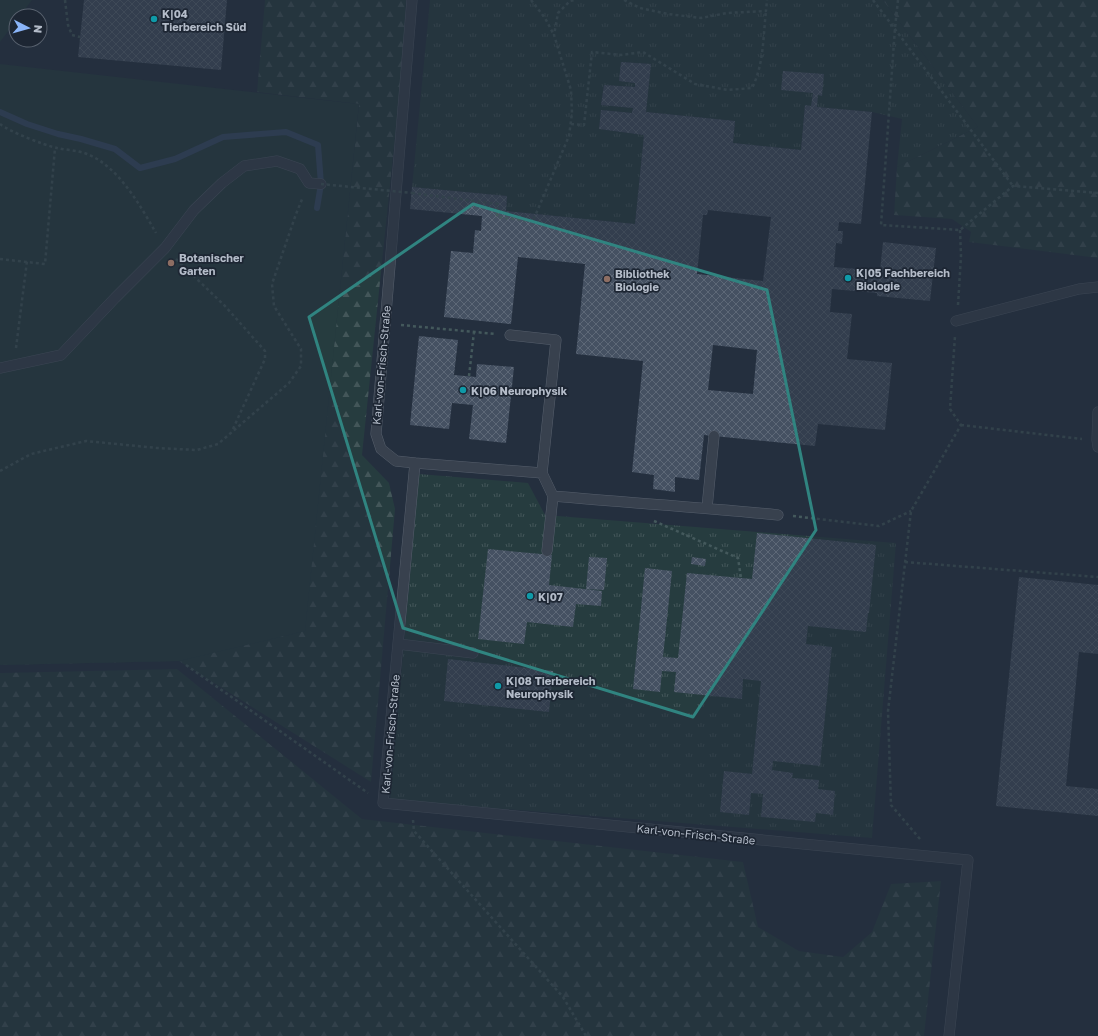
<svg xmlns="http://www.w3.org/2000/svg" width="1098" height="1036" viewBox="0 0 1098 1036" font-family="'Golos Text',sans-serif">
<defs>
<pattern id="grass-tufts" width="24" height="20" patternUnits="userSpaceOnUse"><rect width="24" height="20" fill="#263c3f"/><path d="M3 7l-1-3M5 7V3M7 7l1-3M15 17l-1-3M17 17v-4M19 17l1-3" fill="none" stroke="#435659"/></pattern>
<pattern id="forest-firs" width="22" height="20" patternUnits="userSpaceOnUse"><rect width="22" height="20" fill="#263c3f"/><path d="M5 1l3.5 6h-7zM16 11l3.5 6h-7z" fill="#435659"/></pattern>
<pattern id="building-cross-hatch" width="8" height="8" patternUnits="userSpaceOnUse"><rect width="8" height="8" fill="#455162"/><path d="M0 0l8 8M0 8l8-8" fill="none" stroke="#5d6877"/></pattern>
</defs>
<rect width="100%" height="100%" fill="#242f3e"/>
<path fill="url(#grass-tufts)" d="M430,0H883L978,127L897,167L902,119L872,112L805,106L801,150L733,143L735,121L646,112L650,64L621,62L619,81L635,83V87L604,85L601,105L633,108L632,113L601,110L599,129L644,135L635,224L506,211L507,196L412,187Z
M419,474L528,483L545,515L896,543L872,838L390,800Z"/>
<path fill="url(#forest-firs)" d="M265,0H406L402,70L362,455L389,483L395,509L371,782L179,661L0,665V493L326,422L359,104L257,92Z
M883,0H1098V258L969,242L971,232L952,219L894,215L897,167L978,127Z
M177,669L362,819L743,862L758,927L799,951L843,957L872,932L891,884L941,881L924,1036H0V673Z"/>
<path fill="#263c3f" d="M0,0H32L20,16H16V21L0,42Z
M0,64L359,104L305,631L179,661L0,665Z"/>
<g fill="none" stroke-linecap="round" stroke-linejoin="round">
<path stroke="#394c67" stroke-width="6" d="M0,112L27,124L58,134L81,139L115,149L140,168L175,159L223,137L286,132L318,145L321,184L317,208"/>
</g>
<path fill="url(#building-cross-hatch)" fill-rule="evenodd" d="M84,0H227L221,70L78,57Z
M621,62L651,64L646,112L735,121L733,143L801,150L805,105L811,106L813,93L781,90L783,71L824,74L822,96L818,95L817,107L872,112L861,224L839,222L838,231H843L842,244L836,243L834,267L880,271L883,242L936,248L930,301L877,296V293L832,289L830,312L852,314L847,359L892,363L885,430L818,424L815,446L704,435L699,480L675,477V492L653,489L654,475L632,472L643,361L576,354L585,264L518,257L511,324L444,317L451,251L473,253L475,230L481,231L482,216L410,209L412,187L507,196L506,211L635,224L644,135L599,129L601,110L632,113L633,108L601,105L604,85L635,87V83L619,81ZM708,210L771,217L763,281L697,274L703,215H707ZM713,345L757,350L753,394L708,390Z
M419,336L458,340L454,375L476,377L477,364L514,367L506,443L469,439L473,405L452,403L449,429L410,425Z
M757,533L876,545L869,613H868L866,632L808,626L806,644L832,647L820,766L773,761L772,770L793,773L792,778L819,780L818,789L835,791L833,815L816,813L815,822L761,817L763,794L751,793L749,815L720,812L724,771L752,774L761,681L743,679L742,699L674,692L676,672L662,671L660,692L633,689L645,568L672,571L663,657L678,658L687,573L752,579Z
M488,549L552,555L549,585L602,591L601,606L576,604L573,627L527,622L524,644L478,639Z
M589,557L607,558L604,590L586,589Z
M692,557L706,559L705,566L691,564Z
M1019,577L1098,585V654L1079,652L1066,786L1098,789V816L996,806Z
M448,659L553,671L549,712L444,701Z"/>
<g fill="none" stroke-linecap="round" stroke-linejoin="round">
<defs>
<path id="service" d="M412,0L376,434L381,449L396,461L415,463L383,803L968,860L949,1036
M956,321L1079,289L1098,287
M510,335L556,340L542,473L553,496L547,551
M0,368L61,355L115,298L165,248L194,210L222,183L244,166L277,161L300,169L309,183L321,184
M1098,412L1097,440L1098,447
M415,463L542,473
M553,496C628,503 703,507 778,515
M707,508L714,436
M398,644L473,653"/>
</defs>
<use href="#service" stroke="#565f6c" stroke-width="11"/>
<path stroke="#44595c" stroke-width="2.5" stroke-dasharray="3 3" stroke-linecap="butt" d="M65,0L68,25L72,35L80,37
M531,0L545,18L554,35
M624,0L640,8L668,14L701,18L727,13L766,11L767,0
M873,0L1013,186
M898,0L895,28L881,225L960,230L1013,186L1098,193
M0,124C10,132 44,145 57,148C66,150 77,150 87,154C118,166 140,205 156,233
M571,124L584,125L592,52L621,55L643,52L695,84L728,90L752,88C764,64 763,37 766,11
M412,193L498,204L497,217L533,221L569,136L572,113L571,90L554,35L558,13L570,1L575,0
M0,259L45,264L55,148
M176,259L225,306L265,351V359L232,431
M958,305L961,256L960,230
M401,325L496,334
M16,348L27,261
M469,376L474,332
M961,425L1082,439
M0,471L31,454L86,441L157,448L197,450L218,444L289,383L301,366V349L274,306L272,284L296,214L303,197
M793,516L879,526L911,511
M654,521L738,558L741,578
M905,562L1098,577
M186,665L368,793
M413,820L414,831L563,997L586,1036
M920,839L891,805L888,711L911,511L961,425L950,409L955,336"/>
<use href="#service" stroke="#38414e" stroke-width="10"/>
<path stroke="#44595c" stroke-width="2.5" stroke-dasharray="3 3" stroke-linecap="butt" d="M321,184L412,193"/>
</g>
<path d="M0 0H1098V1036H0ZM473,204L767,290L816,530L693,717L403,628L309,317Z" fill="#242f3e" fill-opacity=".55" fill-rule="evenodd"/>
<path fill="none" stroke="#308480" stroke-width="3" stroke-linejoin="round" d="M473,204L767,290L816,530L693,717L403,628L309,317Z"/>
<g fill="#0f9aa8" stroke="#1d2633" stroke-width="1.5">
<circle cx="154" cy="19" r="4"/>
<circle cx="848" cy="278" r="4"/>
<circle cx="463" cy="390" r="4"/>
<circle cx="530" cy="596" r="4"/>
<circle cx="498" cy="686" r="4"/>
</g>
<g fill="#8d6e63" stroke="#1d2633" stroke-width="1.5">
<circle cx="171" cy="263" r="4"/>
<circle cx="607" cy="279" r="4"/>
</g>
<g text-anchor="middle" dominant-baseline="central" stroke-width="3.5" stroke-linejoin="round" paint-order="stroke">
<g font-size="11" font-weight="bold" fill="#b4bcc9" stroke="#1d2633" text-anchor="start">
<text x="162" y="13">K|04<tspan x="162" dy="13">Tierbereich Süd</tspan></text>
<text x="179" y="257">Botanischer<tspan x="179" dy="13">Garten</tspan></text>
<text x="856" y="272">K|05 Fachbereich<tspan x="856" dy="13">Biologie</tspan></text>
<text x="615" y="273">Bibliothek<tspan x="615" dy="13">Biologie</tspan></text>
<text x="471" y="390">K|06 Neurophysik</text>
<text x="538" y="596">K|07</text>
<text x="506" y="680">K|08 Tierbereich<tspan x="506" dy="13">Neurophysik</tspan></text>
</g>
<g font-size="11" fill="#b4bcc9" stroke="#1d2633">
<text transform="translate(381 365) rotate(-85)">Karl-von-Frisch-Straße</text>
<text transform="translate(390 734) rotate(-85)">Karl-von-Frisch-Straße</text>
<text transform="translate(696 834) rotate(6)">Karl-von-Frisch-Straße</text>
</g>
</g>
<g transform="translate(28 28) rotate(96)"><circle r="19" fill="#1d2633" stroke="#59626f"/>
<path d="M0-3L7 15L0 10L-7 15Z" fill="#8ab4f8"/>
<text y="-6" font-size="11" font-weight="bold" text-anchor="middle" fill="#b4bcc9">N</text>
</g>
</svg>
